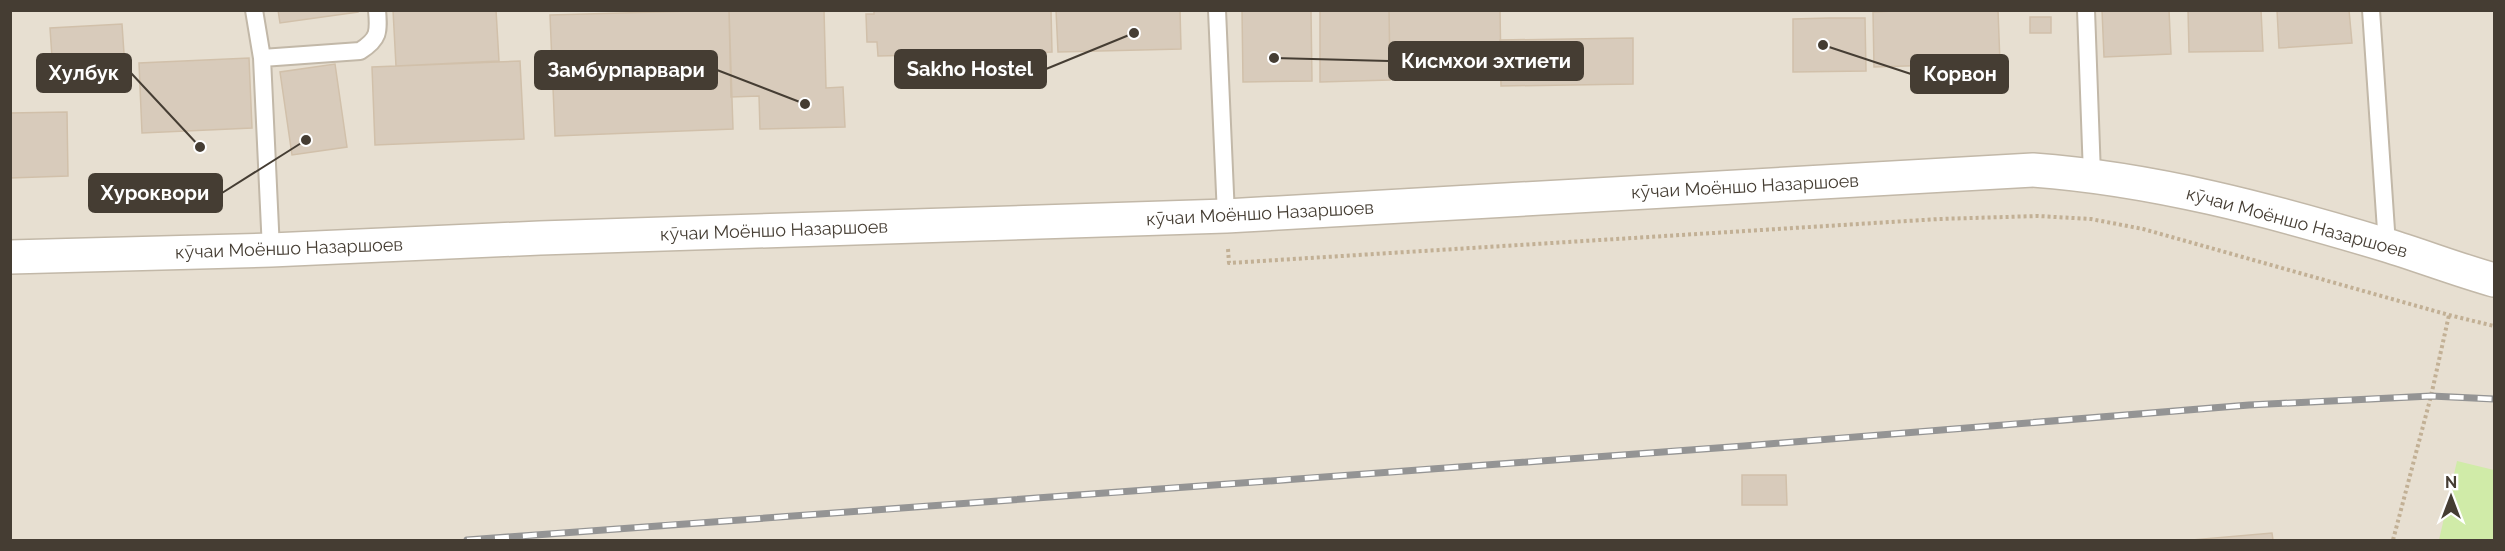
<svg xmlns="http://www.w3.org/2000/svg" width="2505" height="551" viewBox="0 0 2505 551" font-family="Raleway,sans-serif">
<rect width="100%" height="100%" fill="#f3ede3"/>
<path fill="#e7dfd1" d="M11,11H2494V540H11Z"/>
<path fill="#d0eba8" d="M2457,461L2494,470V540H2439Z"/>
<path fill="#d8cbbb" stroke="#d1c0aa" stroke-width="1.5" d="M278,10H358V12L280,23Z
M393,10H496L499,61L396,66Z
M729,10H824L826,88L843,87L845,127L760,129L759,96L731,97Z
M729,10L733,129L555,136L550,15Z
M874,10H1051L1052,52L878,56L877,42H867L866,14H874Z
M1056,10H1180L1181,49L1058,52Z
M1242,10H1311L1312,81L1243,82Z
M1320,10H1389L1390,80L1320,82Z
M1389,10H1500L1501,69L1390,71Z
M1915,10H1998L2000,63L1874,67L1873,12Z
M2102,10H2169L2171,54L2104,57Z
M2188,10H2261L2263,51L2189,52Z
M2277,10H2349L2352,43L2279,48Z
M2030,17H2051V33H2030Z
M1829,18H1865L1866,71L1793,72V19Z
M122,24L126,83L54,87L50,28Z
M1633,38V84L1501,86L1500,40Z
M249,58L252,128L142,133L139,63Z
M520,61L524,139L375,145L372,67Z
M335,64L347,147L292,155L280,72Z
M67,112L68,176L10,178V113Z
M1742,475H1786L1787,505H1742Z
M2272,533L2273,540H2192Z"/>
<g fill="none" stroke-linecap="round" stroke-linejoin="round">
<defs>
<path id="lane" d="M254,10L262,58L271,250
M1217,10L1226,216
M2086,10L2092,175
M2371,10L2387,245
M262,58L360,51C379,39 379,32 377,10"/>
<path id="street" d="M10,257L271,250L540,238L1226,216L2033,170C2154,179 2270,210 2386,245C2422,256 2458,270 2494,280"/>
</defs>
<use href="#lane" stroke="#c2b8a8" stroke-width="20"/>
<use href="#street" stroke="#c2b8a8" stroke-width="36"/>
<path stroke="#c2b095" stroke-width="4" stroke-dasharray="3 3" stroke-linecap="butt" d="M1228,249L1229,263L1939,219L2038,216L2091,219L2143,229L2449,315L2494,326
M2393,540L2431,396L2449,315"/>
<use href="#lane" stroke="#fff" stroke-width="16"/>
<use href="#street" stroke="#fff" stroke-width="33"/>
<defs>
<path id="rail" d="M467,540L1744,446L2249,405L2431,396L2494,399"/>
</defs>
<use href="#rail" stroke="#949494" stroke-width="7"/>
<use href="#rail" stroke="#fff" stroke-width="4.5" stroke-dasharray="14" stroke-linecap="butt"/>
</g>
<g text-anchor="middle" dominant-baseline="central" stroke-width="4.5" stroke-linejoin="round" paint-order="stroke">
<g font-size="18" fill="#453d33" stroke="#fff">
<text transform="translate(1745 186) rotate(-3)">кӯчаи Моёншо Назаршоев</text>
<text transform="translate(1260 213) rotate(-3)">кӯчаи Моёншо Назаршоев</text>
<text transform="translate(2297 222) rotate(15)">кӯчаи Моёншо Назаршоев</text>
<text transform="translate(774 230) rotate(-2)">кӯчаи Моёншо Назаршоев</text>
<text transform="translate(289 248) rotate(-2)">кӯчаи Моёншо Назаршоев</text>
</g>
</g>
<path fill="none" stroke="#453d33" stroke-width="2" d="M1274 58L1389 61M1134 33L1046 69M805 104L717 70M200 147L131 73M1823 45L1911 74M306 140L222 193"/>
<g fill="#453d33" stroke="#fff" stroke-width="2">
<circle cx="1274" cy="58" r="6"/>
<circle cx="1134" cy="33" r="6"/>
<circle cx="805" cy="104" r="6"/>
<circle cx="200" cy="147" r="6"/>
<circle cx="1823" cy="45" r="6"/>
<circle cx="306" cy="140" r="6"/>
</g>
<g fill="#453d33" stroke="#453d33" stroke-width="2">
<rect x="1389" y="42" width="194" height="38" rx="6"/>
<rect x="895" y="50" width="151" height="38" rx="6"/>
<rect x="535" y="51" width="182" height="38" rx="6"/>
<rect x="37" y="54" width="94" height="38" rx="6"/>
<rect x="1911" y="55" width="97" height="38" rx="6"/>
<rect x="89" y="174" width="133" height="38" rx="6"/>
</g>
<g font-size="20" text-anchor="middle" font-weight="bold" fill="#fff">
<text x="1486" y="68">Кисмхои эхтиети</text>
<text x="970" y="76">Sakho Hostel</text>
<text x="626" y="77">Замбурпарвари</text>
<text x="84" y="80">Хулбук</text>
<text x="1960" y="81">Корвон</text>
<text x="155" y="200">Хуроквори</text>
</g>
<rect width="2505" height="551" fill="none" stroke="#453d33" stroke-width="24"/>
<g transform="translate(2451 497)" stroke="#ffffff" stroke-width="4.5" paint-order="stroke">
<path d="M0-4.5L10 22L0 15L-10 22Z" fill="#453d33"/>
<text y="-9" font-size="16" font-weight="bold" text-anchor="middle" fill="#453d33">N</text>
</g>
</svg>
